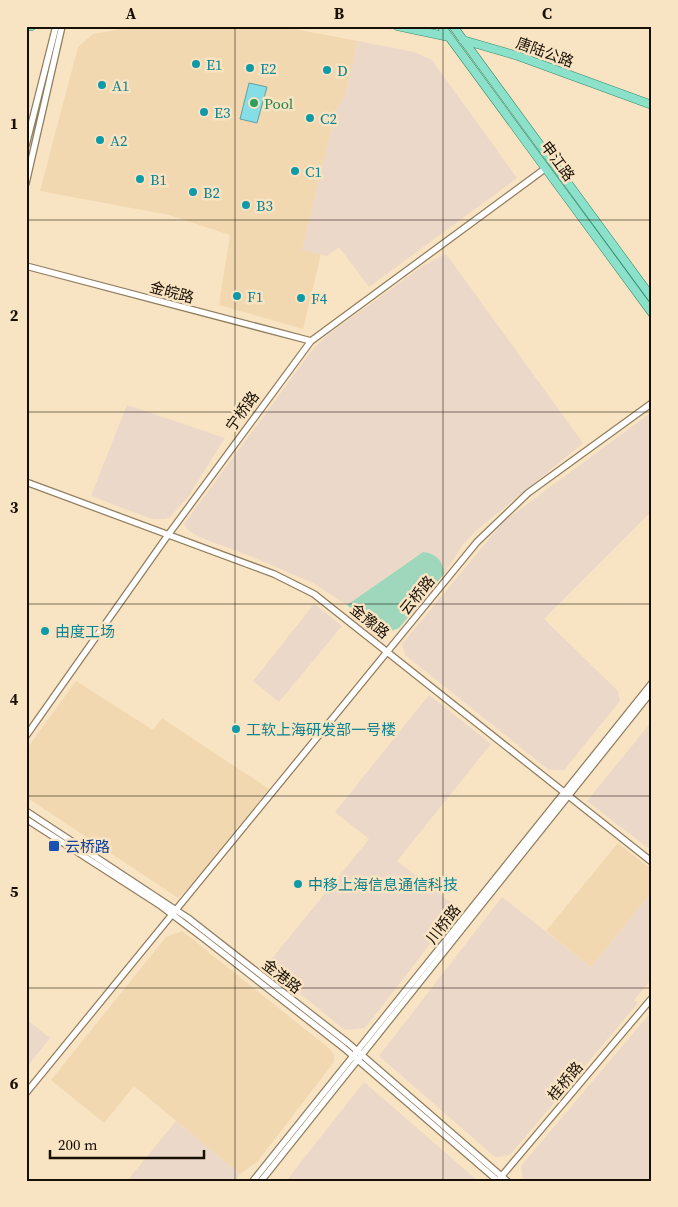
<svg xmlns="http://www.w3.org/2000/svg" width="678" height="1207" viewBox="0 0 678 1207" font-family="'Source Serif 4','Noto Sans SC',serif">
<rect width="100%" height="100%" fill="#f8e3c2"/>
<path fill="#f1d8b0" d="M140,26H278L358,41L345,96L336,110L302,250L321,254L303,329L219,305L230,235L169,215L40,191L78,47L93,34Z
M76,681L153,730L162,718L269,789L192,884L178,898L26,797V750Z
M618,843L652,870V892L591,967L546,931Z
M182,931L330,1049L334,1055V1062L258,1161L240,1174L134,1086L104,1123L51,1080L166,937Z"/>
<path fill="#ecd8c9" d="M358,41L414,52L432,60L517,178L369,287L339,247L327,256L302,250L336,110L345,96Z
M446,254L583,443L478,529L463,544L444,574V566L416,556L347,605L313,583L253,557L199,537L188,530L184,524L313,349L329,334L424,265Z
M127,405L225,438L188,497L170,517L165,519H152L91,496Z
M652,412V511L544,619L618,691L620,701L564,770H549L405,655L402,644L504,521Z
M314,604L342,626L279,702L253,681Z
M429,695L491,744L397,861L458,908L365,1028L345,1030L266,966L369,839L335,812Z
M652,721V851L587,801Z
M652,892V979L634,1000L638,1003L510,1155L495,1157L379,1056L502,897L591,967Z
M652,1011V1181H523L521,1166Z
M26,1019L50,1038L26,1068Z
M364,1082L478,1181H286Z
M176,1121L240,1174L235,1181H127Z"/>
<path fill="#9ed7bb" d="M423,552C436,553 444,562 444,574L399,628C378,639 363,617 347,605Z"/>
<path fill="#85dde5" stroke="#64a0a2" d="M249,83L267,87L257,123L240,119Z"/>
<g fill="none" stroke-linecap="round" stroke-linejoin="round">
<defs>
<path id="minor" d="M26,145L56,26
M26,183L62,26
M26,266L311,341
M26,482L274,574L314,594L652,862
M26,736L168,535L311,341L546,168
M26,811L188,918L348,1043L507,1181
M26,819L161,906L202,937L344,1048L498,1181
M26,1093L477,542L528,493L652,403
M500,1178L652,998
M253,1181L652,683
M261,1181L652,691"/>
<path id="major" d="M397,26L449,37
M441,26L652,313
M453,26L652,298
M26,27L32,26
M463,40L518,56L652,105"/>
</defs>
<use href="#minor" stroke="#917e60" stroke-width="8"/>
<use href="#major" stroke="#328b6e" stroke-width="9"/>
<use href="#minor" stroke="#fff" stroke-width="5.5"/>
<use href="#major" stroke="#8ce1ca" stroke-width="8"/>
</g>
<path fill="none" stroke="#181005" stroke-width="1" stroke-opacity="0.55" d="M235,26V1181M443,26V1181M26,220H652M26,412H652M26,604H652M26,796H652M26,988H652"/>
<g fill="#0f9aa8" stroke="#f8e3c2" stroke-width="2">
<circle cx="196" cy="64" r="5"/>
<circle cx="250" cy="68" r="5"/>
<circle cx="327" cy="70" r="5"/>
<circle cx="102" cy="85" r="5"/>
<circle cx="204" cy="112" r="5"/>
<circle cx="310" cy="118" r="5"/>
<circle cx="100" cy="140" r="5"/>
<circle cx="295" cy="171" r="5"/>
<circle cx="140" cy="179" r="5"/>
<circle cx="193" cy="192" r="5"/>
<circle cx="246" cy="205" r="5"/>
<circle cx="237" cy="296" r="5"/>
<circle cx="301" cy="298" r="5"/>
<circle cx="45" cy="631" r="5"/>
<circle cx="236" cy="729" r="5"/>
<circle cx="298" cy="884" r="5"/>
</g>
<circle fill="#2e9e5b" stroke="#f8e3c2" stroke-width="2" cx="254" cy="103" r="5"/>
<rect fill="#1a4fb4" stroke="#f8e3c2" stroke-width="2" x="48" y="840" width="12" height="12" rx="2.5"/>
<g text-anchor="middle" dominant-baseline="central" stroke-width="5" stroke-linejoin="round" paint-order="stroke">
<g font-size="15" fill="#181005" stroke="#f8e3c2">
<text transform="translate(545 52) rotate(20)">唐陆公路</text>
<text transform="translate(558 161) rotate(54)">申江路</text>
<text transform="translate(172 292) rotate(15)">金皖路</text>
<text transform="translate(242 411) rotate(-54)">宁桥路</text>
<text transform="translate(417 595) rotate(-51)">云桥路</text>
<text transform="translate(370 621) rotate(39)">金豫路</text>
<text transform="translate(443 924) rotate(-52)">川桥路</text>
<text transform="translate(282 976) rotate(38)">金港路</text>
<text transform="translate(565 1081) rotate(-50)">桂桥路</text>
</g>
<g font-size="15" fill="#0d838f" stroke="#f8e3c2" text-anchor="start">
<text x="206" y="64">E1</text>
<text x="260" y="68">E2</text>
<text x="337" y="70">D</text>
<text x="112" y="85">A1</text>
<text x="214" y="112">E3</text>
<text x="320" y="118">C2</text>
<text x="110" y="140">A2</text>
<text x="305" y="171">C1</text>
<text x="150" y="179">B1</text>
<text x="203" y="192">B2</text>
<text x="256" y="205">B3</text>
<text x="247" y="296">F1</text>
<text x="311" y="298">F4</text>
<text x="55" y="631">由度工场</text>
<text x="246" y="729">工软上海研发部一号楼</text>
<text x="308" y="884">中移上海信息通信科技</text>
</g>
<g font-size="15" fill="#27864d" stroke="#f8e3c2" text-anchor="start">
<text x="264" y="103">Pool</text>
</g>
<g font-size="15" fill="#164399" stroke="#f8e3c2" text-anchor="start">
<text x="65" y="846">云桥路</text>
</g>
</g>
<rect width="678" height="1207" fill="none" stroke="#f8e3c2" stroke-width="55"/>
<path d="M50 1150v8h154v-8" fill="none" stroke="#181005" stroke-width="2.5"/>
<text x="58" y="1150" font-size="15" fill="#181005" stroke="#f8e3c2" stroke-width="4" paint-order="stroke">200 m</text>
<rect x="28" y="28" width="622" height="1152" fill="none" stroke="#181005" stroke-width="2"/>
<g font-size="16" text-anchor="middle" font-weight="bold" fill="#181005">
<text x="131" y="19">A</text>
<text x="339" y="19">B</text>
<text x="547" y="19">C</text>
<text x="14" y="129">1</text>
<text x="14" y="321">2</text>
<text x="14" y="513">3</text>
<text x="14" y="705">4</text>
<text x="14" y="897">5</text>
<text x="14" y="1089">6</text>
</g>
</svg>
